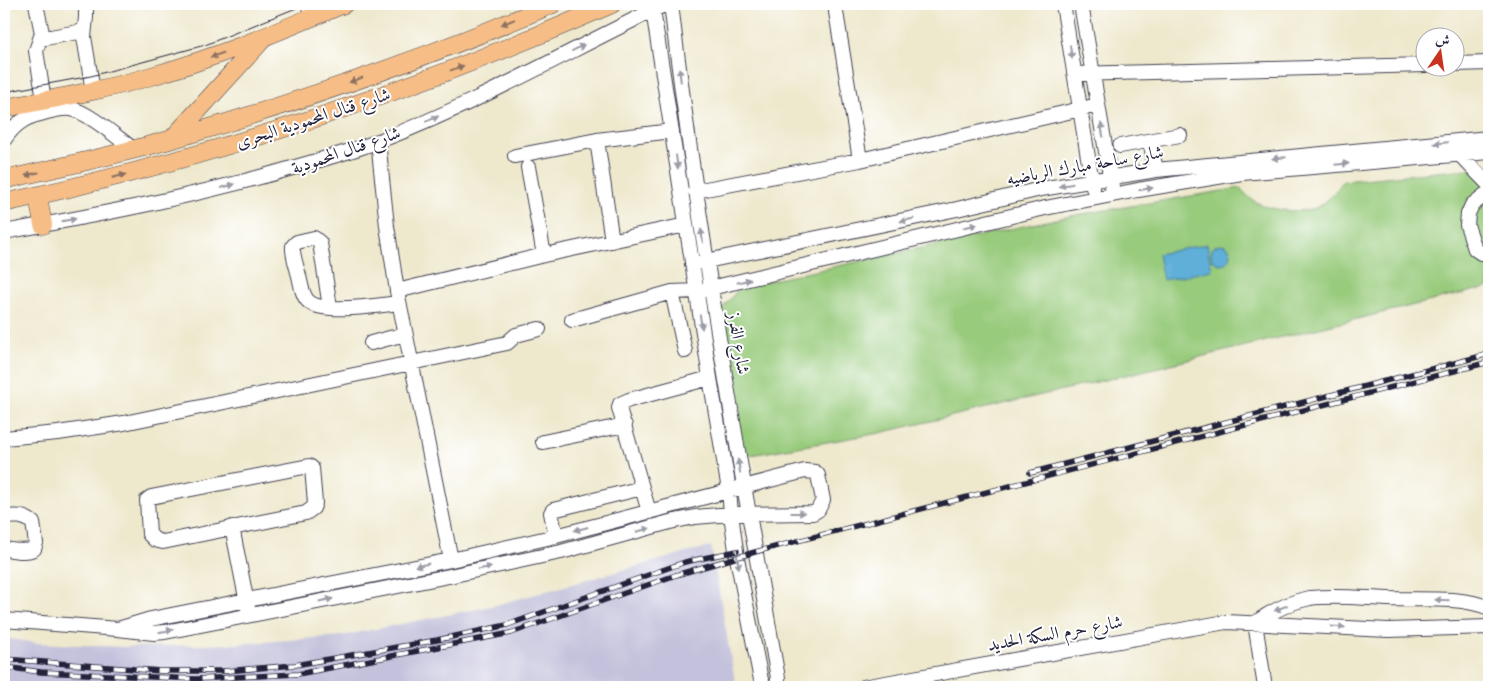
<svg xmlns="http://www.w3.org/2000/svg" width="1493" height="691" viewBox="0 0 1493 691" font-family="'Libre Caslon Text',Amiri,serif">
<rect width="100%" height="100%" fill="#fff"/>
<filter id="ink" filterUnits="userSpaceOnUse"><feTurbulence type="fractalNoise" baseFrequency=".02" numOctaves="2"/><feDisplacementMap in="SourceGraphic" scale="10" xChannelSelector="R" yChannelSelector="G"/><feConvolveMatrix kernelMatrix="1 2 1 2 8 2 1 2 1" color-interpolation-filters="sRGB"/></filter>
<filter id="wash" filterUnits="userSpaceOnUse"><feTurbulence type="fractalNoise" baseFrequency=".0096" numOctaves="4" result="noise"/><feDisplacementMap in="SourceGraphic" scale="20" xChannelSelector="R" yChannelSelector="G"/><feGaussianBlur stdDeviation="1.12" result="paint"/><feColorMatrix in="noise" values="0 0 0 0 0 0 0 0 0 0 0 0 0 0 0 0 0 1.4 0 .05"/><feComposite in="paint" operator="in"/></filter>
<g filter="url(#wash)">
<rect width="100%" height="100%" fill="#eee8cc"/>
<path fill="#c3c1db" d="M711,546L736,687H4V638L36,643L124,647L236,644L341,636L492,606Z"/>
<path fill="#98cb7b" stroke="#5d765b" d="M1489,167V287L1101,381L880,433L739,457L713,320L740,287L1070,216L1240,188C1244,192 1249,198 1254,201C1269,210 1299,214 1315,208C1327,203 1336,191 1343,181Z"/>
<path fill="#5eafd9" stroke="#40688a" d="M1207,244L1212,270L1163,280L1158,254Z
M1211 254a10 10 0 1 1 20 0a10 10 0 1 1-20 0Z"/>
</g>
<g filter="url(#ink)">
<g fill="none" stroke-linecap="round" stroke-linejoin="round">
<defs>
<path id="minor" d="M36,4L42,33L36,51L44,100
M86,4V17L84,37L93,91
M308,4L312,17
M671,4C698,230 738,454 778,678L777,687
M836,4V12L860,160
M1063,4L1093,188
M1081,4L1112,187
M653,10L710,378L729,490L731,514L737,558L761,680L765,687
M40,39L83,31
M1456,64L1489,63
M1075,74L1426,65
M4,140C13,126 23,118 40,114C50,111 61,108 71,109C87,111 118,138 133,149
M597,140L612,241
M378,141L387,226L397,291L451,560
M1150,141L1156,170
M1120,146L1180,135
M1460,155L1489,185
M515,156L597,140L672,131
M528,167L544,255
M695,191L860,160L1098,105
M1486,194L1472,205L1468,214L1467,225L1475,249L1481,253L1489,252
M4,232C103,214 202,195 299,166C326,158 353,151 379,141C478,103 570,50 666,4
M692,264L957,209L1041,189L1156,170L1489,138
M397,291L544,255L686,225
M672,292L685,351
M330,307L320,243L314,238L297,242L293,246C292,255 297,267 299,276C301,284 302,295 308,301C322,315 380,305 399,303
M572,320L672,292L696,291L711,288L1045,208L1138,190L1242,173L1489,152
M371,343L405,334
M4,438L58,433L124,423L507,343L516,335L539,329
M543,442L625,425
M309,466L312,468L315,503L313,508L306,513L163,542L155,540L149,534L147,500L151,497Z
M649,512L619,408L620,404L629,400L710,378
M4,517C15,516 24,515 33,523L36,543L34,549C24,553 14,550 4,549
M232,527L248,608
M556,536L551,513L553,510L642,488
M4,620L118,629L154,633L165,632L454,575L561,552L670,522L695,517L731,514L813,513L818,510L823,500L818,475L815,472L805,471L556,536L451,560L151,619L118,629
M1255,623C1272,611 1289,602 1310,598C1335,595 1362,598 1387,599C1418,600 1461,596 1489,608
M1255,623L1265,687
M863,687L1226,622L1388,630L1489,627"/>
<path id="major" d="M4,108C52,99 101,91 148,77C216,58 279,31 344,4
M173,138L263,39
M4,180C60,167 117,155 173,139C302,101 430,57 553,4
M38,196L43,225
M4,203C213,158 416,90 612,4"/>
</defs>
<use href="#minor" stroke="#414051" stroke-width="16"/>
<use href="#major" stroke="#414051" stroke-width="19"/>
<use href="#minor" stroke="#fff" stroke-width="14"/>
<use href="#major" stroke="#f6be86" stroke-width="18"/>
<path stroke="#22223b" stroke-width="1" d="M4,92L91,76L205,45L306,4"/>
<defs>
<path id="rail" d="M1030,473L1489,354
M4,659L161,671H226L295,665L437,640L507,625L685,562L737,551
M4,667L41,672L196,679L298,674L511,633L676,575L755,552L1489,362"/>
</defs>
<use href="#rail" stroke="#22223b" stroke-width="5.5"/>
<use href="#rail" stroke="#fff" stroke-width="4" stroke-dasharray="11" stroke-linecap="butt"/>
</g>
<defs><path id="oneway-solid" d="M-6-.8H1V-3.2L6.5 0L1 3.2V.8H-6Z" transform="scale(1.25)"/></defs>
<g fill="#8c7060">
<use href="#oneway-solid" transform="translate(508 22) rotate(158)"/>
<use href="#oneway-solid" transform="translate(217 55) rotate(161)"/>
<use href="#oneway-solid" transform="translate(457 68) rotate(-20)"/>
<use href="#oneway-solid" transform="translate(356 80) rotate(160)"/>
<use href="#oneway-solid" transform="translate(32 174) rotate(167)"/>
<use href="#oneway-solid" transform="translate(119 176) rotate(-15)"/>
</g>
<g fill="#9c9ca7">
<use href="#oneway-solid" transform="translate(578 48) rotate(-27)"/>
<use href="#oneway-solid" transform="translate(1071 52) rotate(81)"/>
<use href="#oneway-solid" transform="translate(680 75) rotate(-97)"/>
<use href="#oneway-solid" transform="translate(432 119) rotate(-23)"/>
<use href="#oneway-solid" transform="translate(1102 130) rotate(-100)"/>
<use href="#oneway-solid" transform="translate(1441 143) rotate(175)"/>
<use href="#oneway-solid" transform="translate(1279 158) rotate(175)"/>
<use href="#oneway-solid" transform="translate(677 162) rotate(82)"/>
<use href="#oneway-solid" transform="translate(1342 164) rotate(-5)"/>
<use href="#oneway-solid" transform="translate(1066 185) rotate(170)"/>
<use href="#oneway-solid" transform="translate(228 186) rotate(-15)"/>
<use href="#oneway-solid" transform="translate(1146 189) rotate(-9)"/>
<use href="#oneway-solid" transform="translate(69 220) rotate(-10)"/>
<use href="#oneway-solid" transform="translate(907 220) rotate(168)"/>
<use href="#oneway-solid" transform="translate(970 226) rotate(-13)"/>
<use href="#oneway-solid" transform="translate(702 236) rotate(-98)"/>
<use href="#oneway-solid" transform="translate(744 281) rotate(-13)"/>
<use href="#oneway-solid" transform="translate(701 322) rotate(81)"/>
<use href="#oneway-solid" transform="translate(739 466) rotate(-99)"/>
<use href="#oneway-solid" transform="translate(798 513)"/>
<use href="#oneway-solid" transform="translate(581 529) rotate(165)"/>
<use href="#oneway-solid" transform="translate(643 530) rotate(-15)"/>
<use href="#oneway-solid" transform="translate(738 562) rotate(80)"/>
<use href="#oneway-solid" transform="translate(422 565) rotate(169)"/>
<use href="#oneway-solid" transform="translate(485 568) rotate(-12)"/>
<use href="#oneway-solid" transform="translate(326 600) rotate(-11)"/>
<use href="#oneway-solid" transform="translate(1442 600) rotate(-179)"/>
<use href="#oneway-solid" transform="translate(1281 608) rotate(157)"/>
<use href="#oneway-solid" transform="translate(1338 627) rotate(3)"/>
<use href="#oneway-solid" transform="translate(166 631) rotate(-10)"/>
</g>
</g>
<g text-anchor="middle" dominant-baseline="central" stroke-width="4" stroke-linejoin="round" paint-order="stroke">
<g font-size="18" fill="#22223b" stroke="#fff">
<text transform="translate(313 118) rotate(-18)">شارع قنال المحمودية البحرى</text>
<text transform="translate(346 150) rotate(-19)">شارع قنال المحمودية</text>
<text transform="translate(1085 165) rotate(-10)">شارع ساحة مبارك الرياضيه</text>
<text transform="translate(739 343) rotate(81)">شارع الفرز</text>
<text transform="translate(1055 633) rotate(-10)">شارع حرم السكة الحديد</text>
</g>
</g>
<rect width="1493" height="691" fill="none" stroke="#fff" stroke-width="20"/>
<g transform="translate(1440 52) rotate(13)"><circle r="24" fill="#ffffff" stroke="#a7a7b1"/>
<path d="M0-4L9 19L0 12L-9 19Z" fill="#c8321e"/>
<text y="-8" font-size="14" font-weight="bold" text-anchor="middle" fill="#22223b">ش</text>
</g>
</svg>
